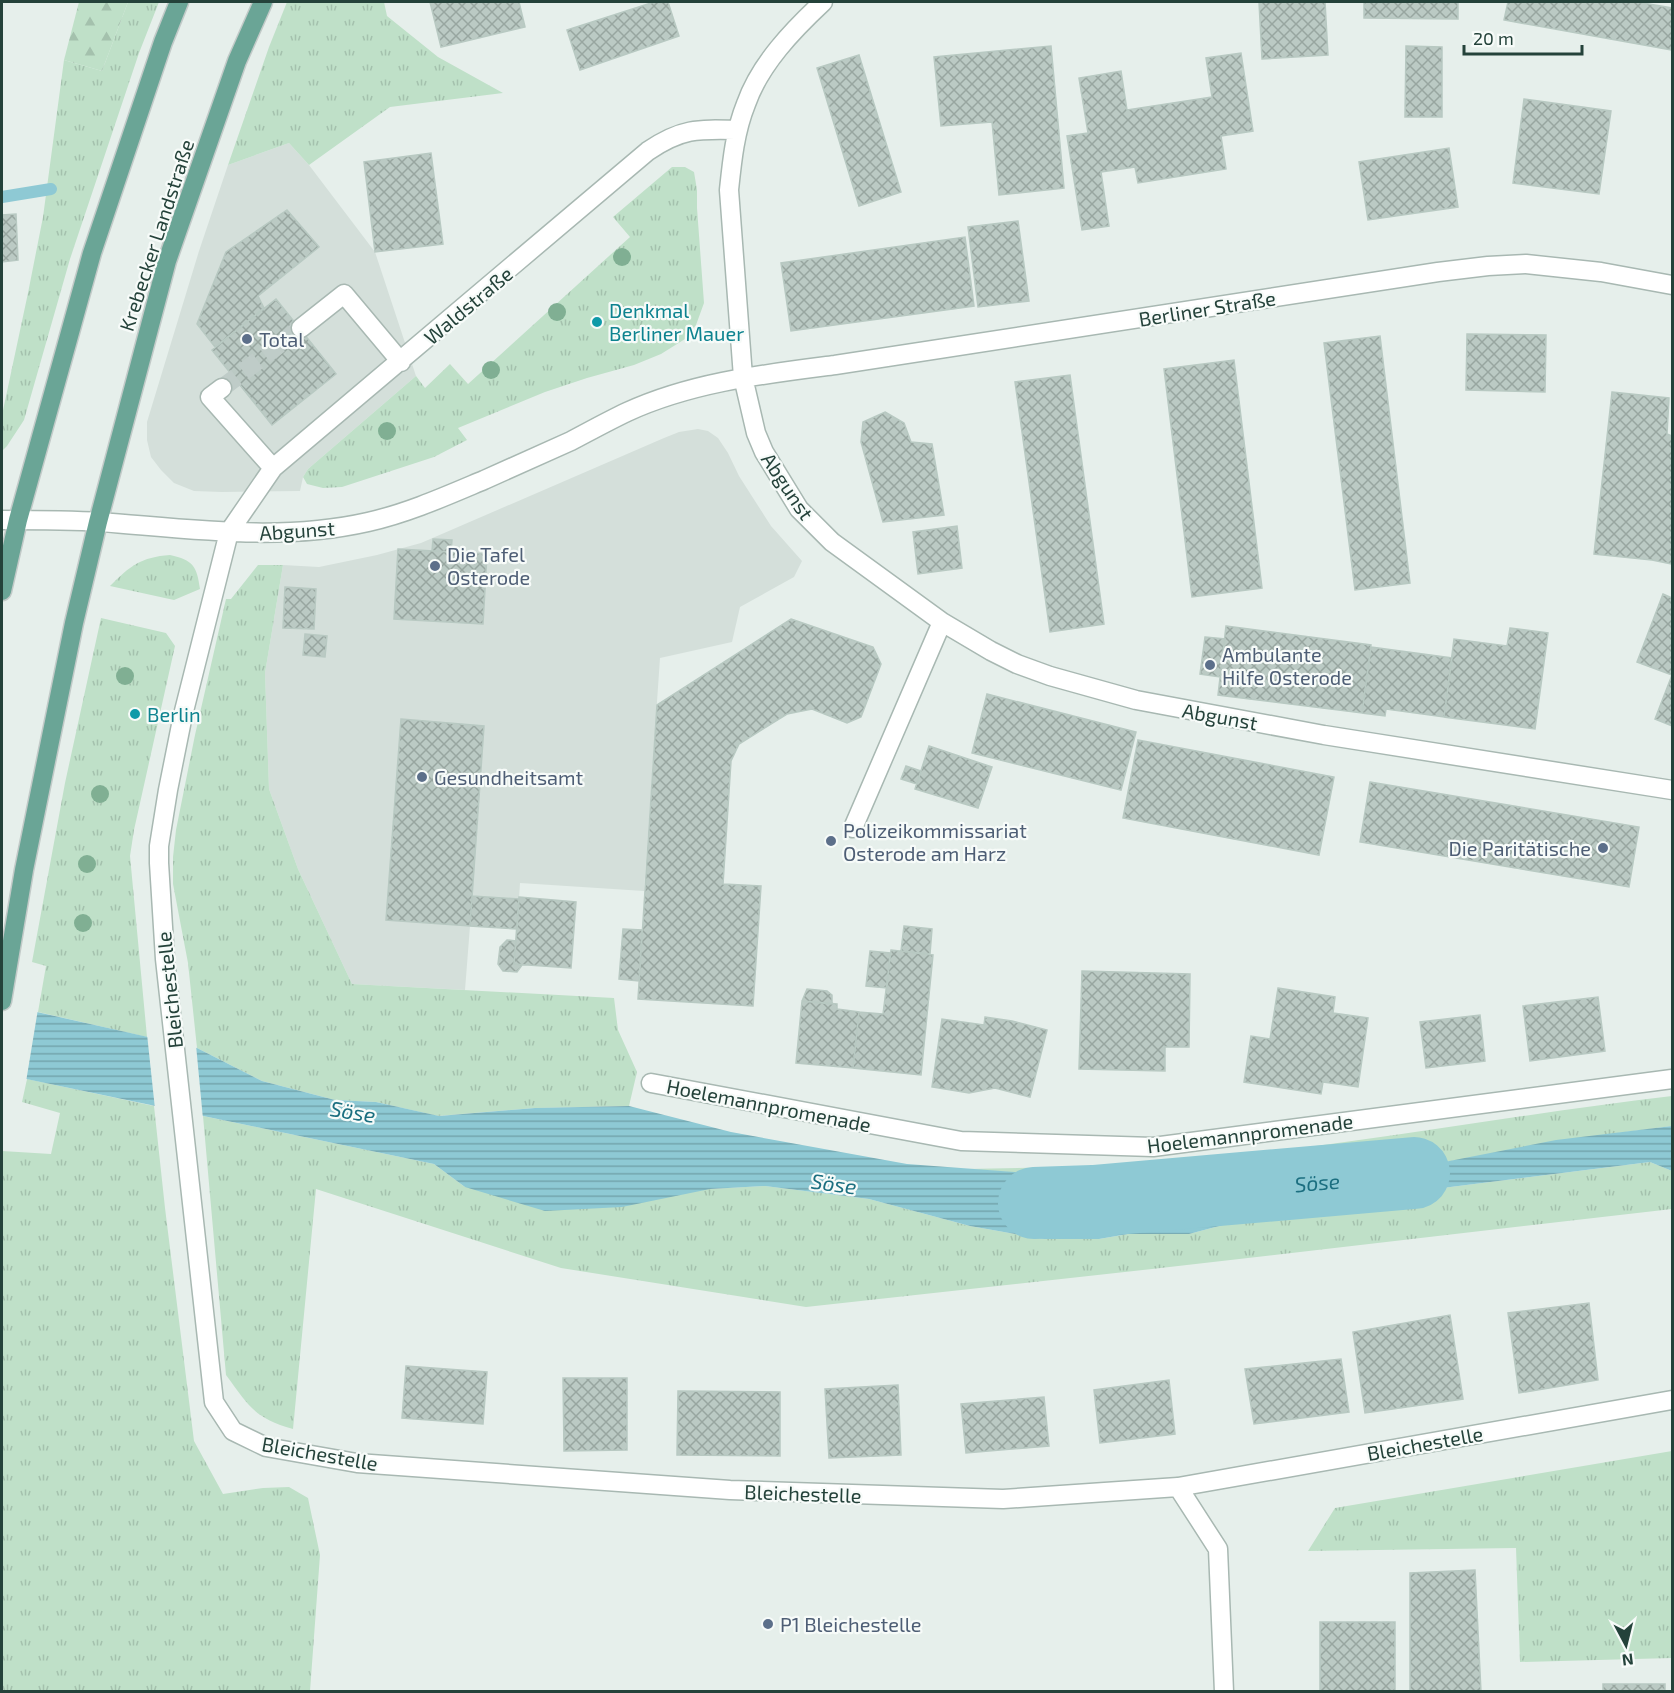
<svg xmlns="http://www.w3.org/2000/svg" width="1674" height="1693" viewBox="0 0 1674 1693" font-family="'Exo 2',sans-serif">
<defs>
<pattern id="grass-tufts" width="24" height="20" patternUnits="userSpaceOnUse" patternTransform="scale(1.5)"><rect width="24" height="20" fill="#bfe0c8"/><path d="M3 7l-1-3M5 7V3M7 7l1-3M15 17l-1-3M17 17v-4M19 17l1-3" fill="none" stroke="#a4c1ad"/></pattern>
<pattern id="forest-firs" width="22" height="20" patternUnits="userSpaceOnUse" patternTransform="scale(1.5)"><rect width="22" height="20" fill="#bfe0c8"/><path d="M5 1l3.5 6h-7zM16 11l3.5 6h-7z" fill="#a4c1ad"/></pattern>
<pattern id="water-rules" width="6" height="5" patternUnits="userSpaceOnUse" patternTransform="scale(1.5)"><rect width="6" height="5" fill="#8ec9d4"/><path d="M0 2.5h6" fill="none" stroke="#74a5ad"/></pattern>
<pattern id="building-cross-hatch" width="8" height="8" patternUnits="userSpaceOnUse" patternTransform="scale(1.5)"><rect width="8" height="8" fill="#bbcac4"/><path d="M0 0l8 8M0 8l8-8" fill="none" stroke="#98a6a0"/></pattern>
</defs>
<rect width="100%" height="100%" fill="#e6efeb"/>
<path fill="#d4dfda" d="M289,143L309,165L375,252L416,376L308,469L303,477L300,491L222,492L194,491L174,483L161,470L151,457L147,440V422L199,251L228,165Z
M698,429L708,431L718,438L728,453L739,476L771,526L802,561L794,577L740,607L732,642L660,658L644,891L520,883L517,929L470,926L465,990L352,984L298,869L269,789L265,673L283,565L319,567L377,555L421,543L664,438L679,432Z"/>
<path fill="url(#grass-tufts)" d="M128,2H159L139,53L70,259L24,420L7,446L2,451V415L28,293L43,217L64,60L102,71Z
M287,2H384L387,16L438,57L503,93L390,107L309,165L289,143L228,165L269,47Z
M672,167H685L694,172L697,190V208L704,303L696,325L685,339L661,354L634,365L587,378L545,392L458,428L467,440L434,457L342,487L323,488L307,484L303,477L308,469L416,376L425,388L450,364L468,384L630,237L613,217Z
M170,555C193,560 197,566 200,589L174,600L110,586C130,566 141,557 170,555Z
M258,565H283L265,673L269,789L298,869L352,984L614,998L618,1030L637,1072L629,1106L535,1108L438,1116L376,1102L335,1100L262,1081L197,1048L188,963L173,884V857L176,830L195,735L226,599H231Z
M101,618L166,633L175,646L134,830L130,856L147,1037L38,1012L46,966L32,962L65,783Z
M27,1079L154,1106L165,1208L194,1441L223,1494L263,1488L289,1487L308,1498L320,1555L310,1691H2V1151L51,1154L60,1113L22,1102Z
M1672,1096V1126L1618,1133L1434,1164L1391,1167L1333,1177L1290,1189L1256,1186L1135,1198L1115,1191L1094,1178L966,1169C1057,1167 1149,1167 1239,1156C1384,1139 1528,1113 1672,1096Z
M203,1116L434,1164L465,1187L710,1189L765,1186L869,1199L970,1226L1044,1239H1099L1128,1234H1189L1291,1207L1650,1162L1672,1171V1209L1152,1269L806,1307L561,1268L316,1189L293,1429C254,1418 249,1406 226,1375Z
M1672,1451V1658L1520,1662L1516,1548L1308,1551L1335,1508Z"/>
<path fill="url(#forest-firs)" d="M79,2H128L102,71L64,60Z"/>
<path fill="url(#water-rules)" d="M28,1010L197,1048L262,1081L335,1100L376,1102L439,1116L535,1108L629,1106L731,1132L907,1164L1094,1178L1115,1191L1135,1198L1256,1186L1290,1189L1333,1177L1391,1167L1434,1164L1556,1140L1672,1126V1171L1650,1162L1291,1207L1189,1234H1128L1099,1239H1044L970,1226L869,1199L765,1186L710,1189L622,1207L545,1211L465,1187L434,1164L12,1076Z"/>
<path fill="#e6efeb" d="M2,1004L38,1009L26,1082L2,1077Z
M147,1034L196,1045L203,1119L155,1109Z"/>
<g fill="none" stroke-linecap="round" stroke-linejoin="round">
<path stroke="#8ec9d4" stroke-width="12" d="M2,197L51,189"/>
<path stroke="#8ec9d4" stroke-width="72" id="s1" d="M1034,1203L1093,1201L1414,1173"/>
</g>
<path fill="url(#building-cross-hatch)" stroke="#b8c9c2" stroke-width="1.5" d="M430,2H519L525,27L441,47Z
M654,2H668L679,36L580,70L567,30Z
M1259,2H1325L1328,55L1262,59Z
M1364,2H1458V19L1364,18Z
M1508,2H1637L1672,8V50L1504,20Z
M1051,46L1064,188L999,195L992,122L941,126L934,57Z
M1406,46L1442,47V117H1405Z
M1241,53L1253,131L1221,136L1226,169L1138,183L1135,167L1101,172L1109,226L1082,230L1067,136L1088,133L1079,78L1121,71L1127,110L1212,97L1206,58Z
M859,55L901,192L859,206L817,68Z
M1524,99L1611,111L1599,194L1513,183Z
M1449,148L1458,207L1368,220L1359,162Z
M431,153L443,244L375,252L364,162Z
M287,210L319,247L258,296L264,308L215,347L197,324L226,252Z
M16,214L18,260L2,262V215Z
M1018,221L1029,301L978,307L968,227Z
M965,237L974,306L791,331L781,263Z
M276,299L336,374L272,425L212,350Z
M1467,334L1546,335L1545,392L1466,390Z
M1380,336L1410,583L1355,590L1324,343Z
M1234,360L1262,588L1192,597L1164,369Z
M1070,375L1104,624L1050,632L1015,382Z
M1612,392L1669,398L1667,434L1672,436V564L1652,560L1594,554Z
M885,412L904,423L911,442L932,444L944,515L883,522L861,442L863,422Z
M957,526L962,568L918,574L913,532Z
M433,539L452,540L451,552L432,551Z
M398,549L487,554L483,624L394,619Z
M285,587L316,589L314,629L283,628Z
M1663,594L1672,598V726L1655,719L1672,675L1637,662Z
M791,619L873,647L881,664L861,717L847,723L812,709L787,714L739,744L731,761L723,884L761,886L753,1006L638,999L657,705Z
M1226,626L1371,645L1362,713L1218,695Z
M1510,628L1548,633L1535,729L1444,717L1454,639L1507,646Z
M305,634L327,636L325,657L303,655Z
M1205,637L1225,639L1220,677L1200,674Z
M1371,647L1452,658L1444,717L1386,709L1385,716L1362,713Z
M987,694L1136,732L1121,790L972,753Z
M401,719L484,726L470,926L386,920Z
M1138,740L1334,777L1319,855L1123,818Z
M929,746L992,767L978,808L915,789Z
M906,766L921,771L917,784L901,779Z
M1370,782L1639,827L1629,887L1360,842Z
M472,896L519,899L517,929L470,926Z
M519,897L576,902L571,968L514,964Z
M904,926L932,929L930,954L901,951Z
M623,929L642,930L639,981L619,979Z
M507,940L516,941L514,964L522,965L517,972L503,971L498,964L500,947Z
M891,950L933,955L921,1075L853,1068L859,1012L883,1014Z
M870,951L890,953L887,988L866,986Z
M1082,971L1190,974L1189,1047H1165V1071L1079,1069Z
M1278,988L1335,997L1333,1013L1368,1018L1358,1087L1323,1082L1321,1094L1244,1082L1251,1036L1270,1039Z
M807,989L827,991L832,995V1004L802,1001Z
M1598,997L1605,1051L1530,1061L1523,1006Z
M802,1001L837,1004V1009L859,1012L853,1068L796,1063Z
M1480,1015L1485,1061L1426,1068L1420,1022Z
M985,1017L1012,1021L1047,1030L1030,1097L995,1088L969,1093L932,1087L942,1019L984,1025Z
M1589,1303L1598,1380L1519,1393L1508,1313Z
M1450,1315L1463,1399L1365,1413L1353,1332Z
M1341,1359L1349,1412L1254,1424L1245,1369Z
M406,1366L487,1372L483,1424L402,1418Z
M563,1378H627V1450L564,1451Z
M1169,1380L1175,1434L1100,1443L1094,1390Z
M898,1385L901,1455L829,1458L825,1389Z
M678,1391L780,1392V1456L677,1455Z
M1044,1397L1049,1446L966,1453L961,1404Z
M1475,1570L1481,1692H1410V1573Z
M1320,1622H1395V1692H1320Z
M1603,1684H1665V1692H1603Z"/>
<g fill="none" stroke-linecap="round" stroke-linejoin="round">
<path stroke="#bfccc8" stroke-width="18" stroke-dasharray="18 9" stroke-linecap="butt" d="M222,388L301,328"/>
<defs>
<path id="minor" d="M823,2C793,30 760,64 746,104C735,131 732,161 729,190L743,377L756,433L764,452L799,509L832,542L942,622L991,651L1017,664L1050,676L1136,700L1324,735L1672,790
M738,130C698,129 682,128 648,151L273,468L229,532L183,715L168,790L159,846V863L165,959L214,1402L233,1431L266,1447L357,1463L730,1490L1003,1499L1178,1487L1672,1400
M301,328L344,294L401,362
M222,388L210,397L273,468
M2,520C35,520 68,520 101,522C191,529 280,542 368,522C408,513 446,496 484,480C513,467 542,454 571,441C590,431 608,421 627,412C692,382 765,374 835,365L1438,272L1488,266L1526,264L1601,272L1672,285
M853,828L942,622
M651,1083L961,1141L1153,1147L1672,1079
M1178,1487L1218,1549L1224,1692"/>
<path id="major" d="M2,591L18,520L92,253L163,42L179,2
M2,1001L24,870L74,623L98,522L167,261L237,61L263,2"/>
</defs>
<use href="#minor" stroke="#a8b8b2" stroke-width="21"/>
<use href="#major" stroke="#c2cac8" stroke-width="21"/>
<use href="#minor" stroke="#fff" stroke-width="18"/>
<use href="#major" stroke="#6aa596" stroke-width="18"/>
</g>
<g fill="#80af93">
<circle cx="622" cy="257" r="9"/>
<circle cx="557" cy="312" r="9"/>
<circle cx="491" cy="370" r="9"/>
<circle cx="387" cy="431" r="9"/>
<circle cx="125" cy="676" r="9"/>
<circle cx="100" cy="794" r="9"/>
<circle cx="87" cy="864" r="9"/>
<circle cx="83" cy="923" r="9"/>
</g>
<g fill="#0f9aa8" stroke="#f7fbf9" stroke-width="2">
<circle cx="597" cy="322" r="6"/>
<circle cx="135" cy="714" r="6"/>
</g>
<g fill="#5c6f8a" stroke="#f7fbf9" stroke-width="2">
<circle cx="247" cy="339" r="6"/>
<circle cx="435" cy="566" r="6"/>
<circle cx="1210" cy="665" r="6"/>
<circle cx="422" cy="777" r="6"/>
<circle cx="831" cy="841" r="6"/>
<circle cx="1603" cy="848" r="6"/>
<circle cx="768" cy="1624" r="6"/>
</g>
<g text-anchor="middle" dominant-baseline="central" stroke-width="4.5" stroke-linejoin="round" paint-order="stroke">
<g font-size="20" fill="#24423a" stroke="#f7fbf9">
<text transform="translate(156 235) rotate(-72)">Krebecker Landstraße</text>
<text transform="translate(468 305) rotate(-40)">Waldstraße</text>
<text transform="translate(1207 308) rotate(-9)">Berliner Straße</text>
<text transform="translate(788 486) rotate(56)">Abgunst</text>
<text transform="translate(297 530) rotate(-4)">Abgunst</text>
<text transform="translate(1220 716) rotate(10)">Abgunst</text>
<text transform="translate(169 990) rotate(-96)">Bleichestelle</text>
<text transform="translate(769 1105) rotate(11)">Hoelemannpromenade</text>
<text transform="translate(1250 1133) rotate(-7)">Hoelemannpromenade</text>
<text transform="translate(1425 1443) rotate(-10)">Bleichestelle</text>
<text transform="translate(320 1453) rotate(10)">Bleichestelle</text>
<text transform="translate(803 1493) rotate(2)">Bleichestelle</text>
</g>
<g font-size="20" fill="#0d838f" stroke="#f7fbf9" text-anchor="start">
<text x="609" y="310">Denkmal<tspan x="609" dy="23">Berliner Mauer</tspan></text>
<text x="147" y="714">Berlin</text>
</g>
<g font-size="20" fill="#4e5e75" stroke="#f7fbf9" text-anchor="start">
<text x="259" y="339">Total</text>
<text x="447" y="554">Die Tafel<tspan x="447" dy="23">Osterode</tspan></text>
<text x="1222" y="654">Ambulante<tspan x="1222" dy="23">Hilfe Osterode</tspan></text>
<text x="434" y="777">Gesundheitsamt</text>
<text x="843" y="830">Polizeikommissariat<tspan x="843" dy="23">Osterode am Harz</tspan></text>
<text x="1591" y="848" text-anchor="end">Die Paritätische</text>
<text x="780" y="1624">P1 Bleichestelle</text>
</g>
<g font-size="21" font-style="italic" fill="#1c6f80" stroke="#f7fbf9">
<text transform="translate(353 1111) rotate(9)">Söse</text>
<text stroke="none"><textPath href="#s1" startOffset="284">Söse</textPath></text>
<text transform="translate(834 1183) rotate(8)">Söse</text>
</g>
</g>
<rect width="1674" height="1693" fill="none" stroke="#24423a" stroke-width="6"/>
<g transform="translate(1626 1645) rotate(173)" stroke="#f7fbf9" stroke-width="4.5" paint-order="stroke">
<path d="M0-4.5L10 22L0 15L-10 22Z" fill="#24423a"/>
<text y="-9" font-size="16" font-weight="bold" text-anchor="middle" fill="#24423a">N</text>
</g>
<path d="M1464 45v9h118v-9" fill="none" stroke="#24423a" stroke-width="3"/>
<text x="1473" y="45" font-size="18" fill="#24423a" stroke="#f7fbf9" stroke-width="4.5" paint-order="stroke">20 m</text>
</svg>
